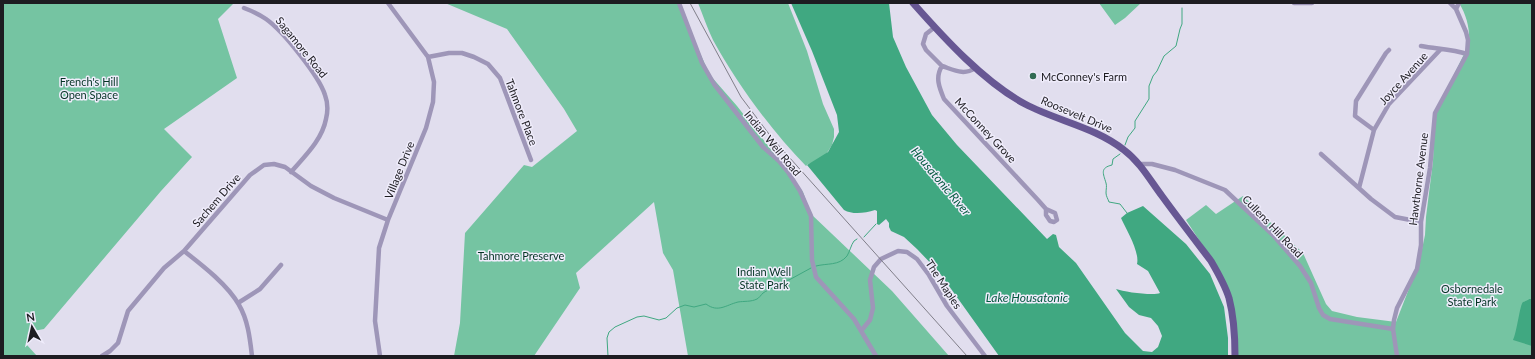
<svg xmlns="http://www.w3.org/2000/svg" width="1535" height="359" viewBox="0 0 1535 359" font-family="Lato,sans-serif">
<rect width="100%" height="100%" fill="#e1deee"/>
<path fill="#75c4a2" d="M3,3H234L218,19L237,78L164,129L192,157L161,191L44,329L28,332L27,345L37,356H3Z
M445,3H679L699,51L710,75L737,106L787,170L803,192L811,214L892,291L949,356H688L673,270L663,253L654,202L576,273L580,288L534,356H454L460,323L465,233L524,165L532,167L577,131L564,109L507,29Z
M698,3H788L807,51L823,104L834,129V137L832,145L825,156L815,163L808,164L806,166C771,130 737,84 713,40C707,28 703,15 698,3Z
M1099,3H1141L1125,18L1115,25Z
M1459,3H1532V356H1236L1232,313L1216,266L1186,220L1206,205L1216,214L1243,196L1303,253L1326,304L1332,311L1357,317L1396,322L1419,263L1425,235L1426,217L1433,161L1435,113L1469,44C1470,29 1467,16 1459,3Z"/>
<path fill="#40a881" d="M791,3H889L893,37L906,67L932,115L957,145L1047,239L1053,234L1056,235L1059,247L1076,263L1125,333L1143,351L1152,352L1158,347L1162,336L1158,326L1151,318L1139,315L1129,307L1116,289C1124,292 1154,296 1160,293L1148,271L1137,264C1140,252 1126,229 1121,218L1127,213L1143,206L1186,244L1210,274L1224,307L1228,338V356H999L939,272L917,249L904,237L891,231L889,227V223L886,219L879,225L877,224V211L875,210C865,213 853,215 844,210L807,165L828,152L839,132L837,115L812,51Z
M1529,299H1532V346L1513,340C1517,332 1520,304 1523,302C1523,302 1529,300 1529,299Z"/>
<g fill="none" stroke-linecap="round" stroke-linejoin="round">
<path stroke="#40a881" stroke-width="1" d="M1125,145L1128,137L1135,128V121L1149,99V86L1153,76L1157,71L1164,56L1176,46L1180,29L1182,24V8
M1120,154L1113,159L1112,165C1100,168 1103,173 1106,183C1107,186 1106,189 1106,193C1106,196 1108,199 1109,202L1120,204L1127,213
M864,237L876,224
M816,266C827,263 839,266 847,256C850,251 851,245 854,241L857,239
M608,356L607,338L609,332L615,327L637,317L644,316L659,320L666,318L677,308L685,305L694,307L706,304C718,313 726,305 738,302C744,301 751,302 757,299C759,298 761,295 763,293C769,289 774,289 778,282L789,280L811,268"/>
<path stroke="#9e96b8" stroke-width="4.5" d="M679,3L702,63L714,84L763,147L779,161L788,172L800,191L811,216L812,260L816,277L854,319L876,356
M1294,3H1312
M244,8C252,11 259,14 266,19C283,31 319,76 325,95C328,103 328,111 326,119C322,140 305,156 291,172
M1456,9L1459,3
M935,27L926,34L923,44L926,50L942,66
M1421,46C1437,49 1452,49 1467,54
M428,57L449,53H462L474,57L488,64L500,78L531,160
M975,68C964,76 954,70 942,66C935,77 939,87 944,99L1038,200L1046,209V215L1050,221L1054,222L1057,220L1055,213L1046,209
M1374,130L1355,116L1356,101L1386,53L1389,50
M1321,154L1371,199L1395,217L1421,222
M1139,164H1152L1175,170L1225,190L1273,235L1300,266L1311,283L1319,308L1323,315L1330,319L1393,329
M1359,188L1374,130L1389,104L1440,50
M184,251C202,265 228,285 239,305C248,320 250,339 252,356
M238,303L260,289L281,265
M861,331L870,320L873,308L870,280L874,267L881,259L898,251L907,252L917,259L929,275L947,306L985,356
M102,356L110,351L118,343L128,311L164,268L184,251L250,175L264,165L274,164L285,167L311,186L334,198L388,220
M380,356L375,321L379,248L388,220L426,128L433,102L434,82L428,57L388,3
M1397,356L1393,329L1394,320L1397,308L1417,269L1421,245V222L1430,168L1435,113L1467,54L1468,40L1466,32L1456,9L1450,3"/>
<path stroke="#675793" stroke-width="7" d="M913,3C944,38 984,82 1025,104C1057,121 1095,127 1124,150C1140,162 1150,180 1162,196C1178,218 1195,240 1211,261C1218,273 1225,285 1229,298C1234,317 1235,336 1235,356"/>
<path stroke="#817f8a" stroke-width="1" d="M690,3L741,97L772,138L967,356"/>
</g>
<circle fill="#306a52" stroke="#efecfb" stroke-width="1.5" cx="1033" cy="76" r="4"/>
<g text-anchor="middle" dominant-baseline="central" stroke-width="3" stroke-linejoin="round" paint-order="stroke">
<g font-size="11" fill="#1d1c21" stroke="#efecfb">
<text transform="translate(302 47) rotate(51)">Sagamore Road</text>
<text transform="translate(1403 78) rotate(-48)">Joyce Avenue</text>
<text transform="translate(522 112) rotate(69)">Tahmore Place</text>
<text transform="translate(1077 114) rotate(23)">Roosevelt Drive</text>
<text transform="translate(986 130) rotate(47)">McConney Grove</text>
<text transform="translate(773 143) rotate(50)">Indian Well Road</text>
<text transform="translate(399 170) rotate(-68)">Village Drive</text>
<text transform="translate(1418 179) rotate(-83)">Hawthorne Avenue</text>
<text transform="translate(216 200) rotate(-49)">Sachem Drive</text>
<text transform="translate(1273 226) rotate(46)">Cullens Hill Road</text>
<text transform="translate(944 284) rotate(57)">The Maples</text>
</g>
<g font-size="11" fill="#1d1c21" stroke="#efecfb" text-anchor="start">
<text x="1041" y="76">McConney's Farm</text>
</g>
<g font-size="11" fill="#043424" stroke="#efecfb">
<text x="89" y="81">French's Hill<tspan x="89" dy="13">Open Space</tspan></text>
<text x="521" y="255">Tahmore Preserve</text>
<text x="764" y="271">Indian Well<tspan x="764" dy="13">State Park</tspan></text>
<text x="1472" y="288">Osbornedale<tspan x="1472" dy="13">State Park</tspan></text>
</g>
<g font-size="12" font-style="italic" fill="#03593f" stroke="#efecfb">
<text transform="translate(941 181) rotate(50)">Housatonic River</text>
<text x="1027" y="297">Lake Housatonic</text>
</g>
</g>
<rect width="1535" height="359" fill="none" stroke="#1d1c21" stroke-width="8"/>
<g transform="translate(32 327) rotate(351)" stroke="#efecfb" stroke-width="3" paint-order="stroke">
<path d="M0-3L7 15L0 10L-7 15Z" fill="#1d1c21"/>
<text y="-6" font-size="11" font-weight="bold" text-anchor="middle" fill="#1d1c21">N</text>
</g>
</svg>
